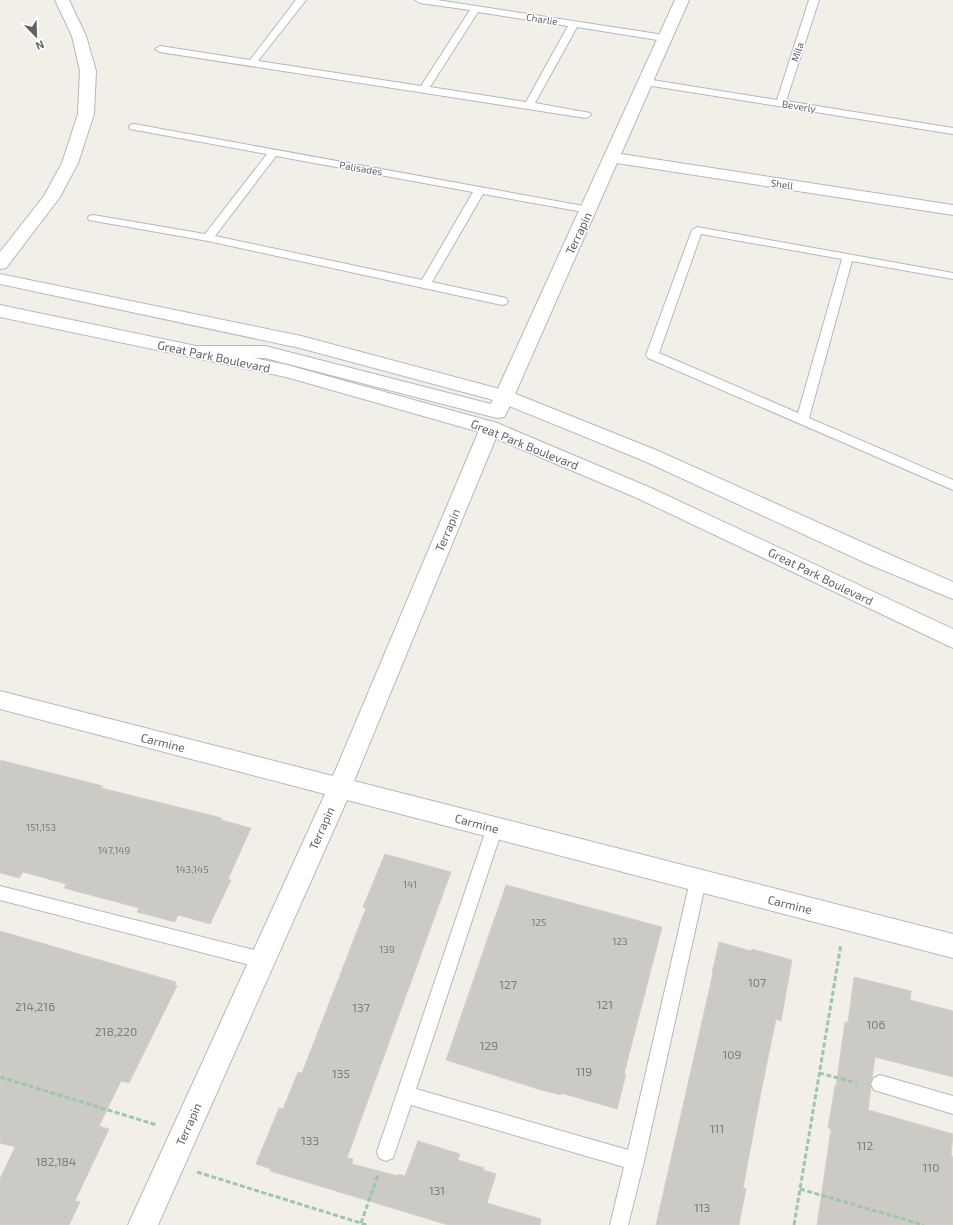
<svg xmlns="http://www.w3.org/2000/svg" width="953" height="1225" viewBox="0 0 953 1225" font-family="'Exo 2',sans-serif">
<rect width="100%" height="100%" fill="#f1efe8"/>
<path fill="#cccac5" stroke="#d6d1c6" d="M0,760L103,786L101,788L222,818L221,820L251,828L228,879L231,880L210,924L178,915L175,922L137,912L139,908L64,888L66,884L23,872L19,878L0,873Z
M385,854L451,872L347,1158L353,1159L352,1164L398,1176V1174L405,1176L418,1141L460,1154L458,1160L484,1168L483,1170L496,1174L487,1203L541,1219L540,1225H448L270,1171L271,1169L256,1164L279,1108L283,1109L298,1072L302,1073L366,908L363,907Z
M506,885L662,927L624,1074H626L617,1109L561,1093V1095L541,1090L446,1060Z
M0,931L176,982L175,985L177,986L129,1083L121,1081L99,1126L109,1129L75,1201L80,1202L69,1225H0V1179L15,1147L0,1143Z
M719,942L751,951L752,949L792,960L781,1021L776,1019L761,1092L743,1188L746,1189L739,1225H656L713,973H712Z
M854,977L911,991L910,1000L953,1011V1077L875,1057L872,1079L870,1083L871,1087L868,1110L953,1134L951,1156L953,1157V1225H817L831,1129L828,1128L835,1086H836L845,1022H848Z"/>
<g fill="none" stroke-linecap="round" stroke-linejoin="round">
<defs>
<path id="service" d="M296,0H306L258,61L421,86L470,10L420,3L415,0H437L664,35L669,38L664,41L577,27L535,103L590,113L591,115L586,118L160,52L155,49L160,46L250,60ZM478,12L568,26L526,102L430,87Z
M809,0H819L786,101L953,128V134L646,85L641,82L646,79L777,100Z
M134,124L589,207L594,210L589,213L483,194L432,282L506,298L508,301L506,304L502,305L208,241L89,220L88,218L89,216L93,215L205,234L267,154L130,129L129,127L130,125ZM276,156L473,192L422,280L215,236Z
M697,227L953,273V279L852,261L809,418L953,480V490L648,358L646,355L692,230ZM701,234L842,259L798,413L659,353Z
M495,820L501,822L503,827L416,1089L628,1150L690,881L692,876L698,874L704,876L706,881L644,1161L628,1225H610L624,1167L411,1105L393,1158L386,1161L379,1158L377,1152L487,827L489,822Z
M0,886L262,952L268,955L270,960L268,965L262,968L0,900Z
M880,1075L953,1096V1114L874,1090L871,1084L874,1078Z"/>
<path id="minor" d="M675,0H689L621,154L953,205V215L617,163L507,412L504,417L497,418L265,358H199L192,356L190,352L192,348L199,346H265L491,404Z
M490,421L497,423L500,428L354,781L953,934V958L347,800L158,1225H128L325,794L0,709V691L333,776L480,428L483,423Z"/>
<path id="tertiary" d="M55,0H69L86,36L96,71L94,114L78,163L60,197L6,268L0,269V252L44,196L62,163L78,114L80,71L72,36Z"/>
<path id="secondary" d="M0,274L301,336L511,392L656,450L884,552L953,582V599L868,564L642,460L497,401L300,348L0,284Z
M0,305L287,365L497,423L651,488L953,629V648L637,498L483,433L286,377L0,317Z"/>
</defs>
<use href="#service" stroke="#b5b8bc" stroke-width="2"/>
<use href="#minor" stroke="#b5b8bc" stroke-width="2"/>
<use href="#tertiary" stroke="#b5b8bc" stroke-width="2"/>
<use href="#secondary" stroke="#b6babf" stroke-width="2"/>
<path stroke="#9cc7a9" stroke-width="3" stroke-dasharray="5 2.5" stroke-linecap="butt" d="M819,1073L857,1083
M0,1077L157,1125
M197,1172L367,1225
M800,1189L924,1225
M361,1223L378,1175
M794,1225L841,944"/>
<use href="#service" fill="#fff" fill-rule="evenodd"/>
<use href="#minor" fill="#fff" fill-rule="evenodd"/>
<use href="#tertiary" fill="#fff" fill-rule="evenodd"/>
<use href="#secondary" fill="#fff" fill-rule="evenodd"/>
</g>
<g text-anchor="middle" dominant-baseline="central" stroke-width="3" stroke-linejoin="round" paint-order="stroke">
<g font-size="10" fill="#5f6368" stroke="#fff">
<text transform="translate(542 19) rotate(9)">Charlie</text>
<text transform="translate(797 52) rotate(-72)">Mila</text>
<text transform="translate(799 106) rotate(9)">Beverly</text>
<text transform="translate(361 168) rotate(10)">Palisades</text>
<text transform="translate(782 184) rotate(9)">Shell</text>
</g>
<g font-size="10" fill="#7a7d7f">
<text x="41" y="827">151,153</text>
<text x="114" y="850">147,149</text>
<text x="192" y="869">143,145</text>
<text x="410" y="884">141</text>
<text x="539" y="922">125</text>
<text x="620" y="941">123</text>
<text x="387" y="949">139</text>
</g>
<g font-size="12" fill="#5f6368" stroke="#fff">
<text transform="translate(578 233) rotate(-65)">Terrapin</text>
<text transform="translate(214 356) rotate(12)">Great Park Boulevard</text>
<text transform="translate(525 444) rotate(22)">Great Park Boulevard</text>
<text transform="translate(447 530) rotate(-67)">Terrapin</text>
<text transform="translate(821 576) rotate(26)">Great Park Boulevard</text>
<text transform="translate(163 742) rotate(14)">Carmine</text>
<text transform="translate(477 823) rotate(15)">Carmine</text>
<text transform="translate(321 828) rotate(-66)">Terrapin</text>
<text transform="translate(790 904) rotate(14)">Carmine</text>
<text transform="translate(188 1124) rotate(-66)">Terrapin</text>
</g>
<g font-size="12" fill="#7a7d7f">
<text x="757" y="982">107</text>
<text x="508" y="984">127</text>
<text x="605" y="1004">121</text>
<text x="35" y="1006">214,216</text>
<text x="361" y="1007">137</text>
<text x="876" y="1024">106</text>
<text x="116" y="1031">218,220</text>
<text x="489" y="1045">129</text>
<text x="732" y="1054">109</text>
<text x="584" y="1071">119</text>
<text x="341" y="1073">135</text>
<text x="717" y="1128">111</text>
<text x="310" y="1140">133</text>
<text x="865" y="1145">112</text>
<text x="56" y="1161">182,184</text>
<text x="931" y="1167">110</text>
<text x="437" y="1190">131</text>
<text x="702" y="1207">113</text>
</g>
</g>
<g transform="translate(36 36) rotate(157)" stroke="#ffffff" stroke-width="3" paint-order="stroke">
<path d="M0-3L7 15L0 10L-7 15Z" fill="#5f6368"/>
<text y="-6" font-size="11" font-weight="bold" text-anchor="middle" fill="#5f6368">N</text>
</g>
</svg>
